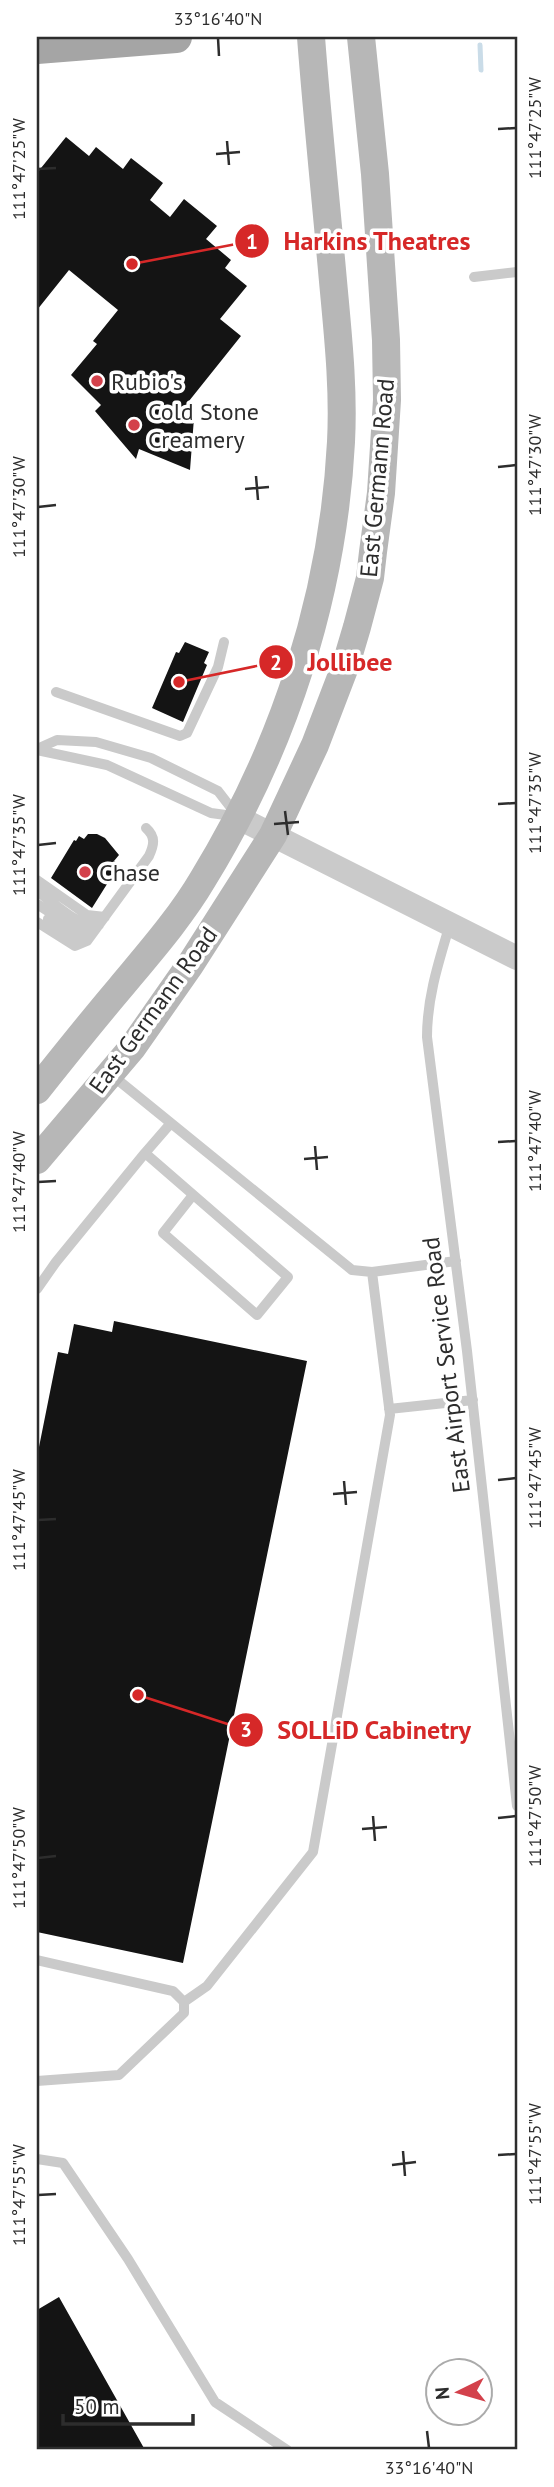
<svg xmlns="http://www.w3.org/2000/svg" width="554" height="2487" viewBox="0 0 554 2487" font-family="'PT Sans',sans-serif">
<rect width="100%" height="100%" fill="#fff"/>
<g fill="none" stroke-linecap="round" stroke-linejoin="round">
<path stroke="#cadce8" stroke-width="5" d="M480,45L481,70"/>
</g>
<path fill="#141414" d="M66,137L89,156L96,147L123,169L131,158L163,183L150,200L170,217L184,199L217,226L206,239L231,260L225,268L247,286L220,319L241,336L189,401L195,405L190,470L139,449L136,459L95,411L101,405L71,375L97,344L93,341L118,310L69,270L37,310V173Z
M185,642L209,652L204,663L207,665L183,722L152,708L176,652L179,653Z
M88,834H97L105,838L119,855L114,861L119,865L92,908L51,878L74,840L76,841L79,836L84,839Z
M114,1321L307,1361L183,1963L37,1932V1457L58,1352L68,1354L74,1324L112,1332Z
M59,2297L145,2450H37V2310Z"/>
<g fill="none" stroke-linecap="round" stroke-linejoin="round">
<path stroke="#cacaca" stroke-width="10" d="M474,277L517,272
M56,692L180,736L187,733L218,667L224,642
M37,749L57,740L96,742L151,758L218,791L235,813
M37,750L107,765L211,813L233,816
M37,880L87,915L105,917
M37,891C52,901 81,930 99,925
M37,904L77,930L92,933
M48,919L76,939L86,941
M37,922L75,946L87,941L149,856C154,845 156,837 146,828
M450,924C439,961 427,997 427,1037L467,1351L517,1806
M113,1076L352,1270L372,1272L456,1261
M145,1153L171,1123
M37,1289L56,1262L145,1153L288,1277L257,1315L163,1233L193,1195
M389,1409L473,1400
M37,1960L173,1991L184,2002V2013L119,2075L37,2081
M184,2002L207,1986L313,1852L390,1415L372,1272
M37,2159L63,2163L128,2259L215,2402L287,2450"/>
<path stroke="#cacaca" stroke-width="24" d="M237,817L517,958"/>
<path stroke="#b7b7b7" stroke-width="28" d="M37,1090C64,1056 92,1021 120,988C149,953 180,918 203,879C284,747 333,596 341,442C344,384 337,327 332,270C325,192 317,115 311,37
M37,1160L132,1048L190,965L273,835L315,745L346,664L357,627L370,578L373,552L381,493L387,400L386,340L375,174L361,37"/>
<path stroke="#a5a5a5" stroke-width="32" d="M37,48L176,37"/>
</g>
<path fill="none" stroke="#2d2d2d" stroke-width="2.5" d="M218,38L219,56M498,129L516,128M227,141L229,165M216,154L240,152M38,169L56,168M498,467L516,465M256,476L258,500M245,489L269,487M38,507L56,505M498,804L516,803M285,811L288,835M274,824L299,822M38,845L56,843M498,1142L516,1141M315,1146L317,1170M304,1159L328,1157M38,1182L56,1181M498,1480L516,1478M344,1481L346,1505M333,1494L357,1492M38,1520L56,1519M373,1816L375,1841M498,1818L516,1816M362,1829L387,1827M38,1858L56,1856M403,2151L405,2176M498,2155L516,2154M392,2165L416,2162M38,2195L56,2194M427,2431L429,2448"/>
<g fill="#d3414b" stroke="#fff" stroke-width="2.5">
<circle cx="97" cy="381" r="7"/>
<circle cx="134" cy="425" r="7"/>
<circle cx="85" cy="872" r="7"/>
</g>
<g text-anchor="middle" dominant-baseline="central" stroke-width="7" stroke-linejoin="round" paint-order="stroke">
<g font-size="24" fill="#2d2d2d" stroke="#fff" text-anchor="start">
<text x="111" y="381">Rubio's</text>
<text x="148" y="411">Cold Stone<tspan x="148" dy="28">Creamery</tspan></text>
<text x="99" y="872">Chase</text>
</g>
<g font-size="24" fill="#2d2d2d" stroke="#fff">
<text transform="translate(377 478) rotate(-85)">East Germann Road</text>
<text transform="translate(153 1010) rotate(-54)">East Germann Road</text>
<text transform="translate(446 1365) rotate(-97)">East Airport Service Road</text>
</g>
</g>
<path fill="none" stroke="#d62828" stroke-width="2.5" d="M132 264L252 241M179 682L276 662M138 1695L246 1730"/>
<g fill="#d62828" stroke="#fff" stroke-width="2.5">
<circle cx="132" cy="264" r="7"/>
<circle cx="179" cy="682" r="7"/>
<circle cx="138" cy="1695" r="7"/>
<circle cx="252" cy="241" r="18"/>
<circle cx="276" cy="662" r="18"/>
<circle cx="246" cy="1730" r="18"/>
</g>
<g font-size="21" text-anchor="middle" font-weight="bold" fill="#fff">
<text x="252" y="249">1</text>
<text x="276" y="670">2</text>
<text x="246" y="1737">3</text>
</g>
<g font-size="26" text-anchor="middle" font-weight="bold" fill="#d62828" stroke="#fff" stroke-width="7" stroke-linejoin="round" paint-order="stroke">
<text x="377" y="250">Harkins Theatres</text>
<text x="350" y="671">Jollibee</text>
<text x="374" y="1739">SOLLiD Cabinetry</text>
</g>
<rect width="554" height="2487" fill="none" stroke="#ffffff" stroke-width="77"/>
<g transform="translate(459 2392) rotate(265)"><circle r="33" fill="#ffffff" stroke="#ababab" stroke-width="2"/>
<path d="M0-5L12 26L0 18L-12 26Z" fill="#d3414b"/>
<text y="-10" font-size="19" font-weight="bold" text-anchor="middle" fill="#2d2d2d">N</text>
</g>
<path d="M63 2414v10h130v-10" fill="none" stroke="#2d2d2d" stroke-width="3.5"/>
<text x="74" y="2414" font-size="21" fill="#2d2d2d" stroke="#ffffff" stroke-width="5" paint-order="stroke">50 m</text>
<rect x="38" y="38" width="478" height="2410" fill="none" stroke="#2d2d2d" stroke-width="2.5"/>
<g font-size="18" text-anchor="middle" fill="#2d2d2d">
<text x="218" y="25">33°16'40"N</text>
<text transform="translate(535 128) rotate(-90)" y="6">111°47'25"W</text>
<text transform="translate(19 169) rotate(-90)" y="6">111°47'25"W</text>
<text transform="translate(535 465) rotate(-90)" y="6">111°47'30"W</text>
<text transform="translate(19 507) rotate(-90)" y="6">111°47'30"W</text>
<text transform="translate(535 803) rotate(-90)" y="6">111°47'35"W</text>
<text transform="translate(19 845) rotate(-90)" y="6">111°47'35"W</text>
<text transform="translate(535 1141) rotate(-90)" y="6">111°47'40"W</text>
<text transform="translate(19 1182) rotate(-90)" y="6">111°47'40"W</text>
<text transform="translate(535 1478) rotate(-90)" y="6">111°47'45"W</text>
<text transform="translate(19 1520) rotate(-90)" y="6">111°47'45"W</text>
<text transform="translate(535 1816) rotate(-90)" y="6">111°47'50"W</text>
<text transform="translate(19 1858) rotate(-90)" y="6">111°47'50"W</text>
<text transform="translate(535 2154) rotate(-90)" y="6">111°47'55"W</text>
<text transform="translate(19 2195) rotate(-90)" y="6">111°47'55"W</text>
<text x="429" y="2474">33°16'40"N</text>
</g>
</svg>
